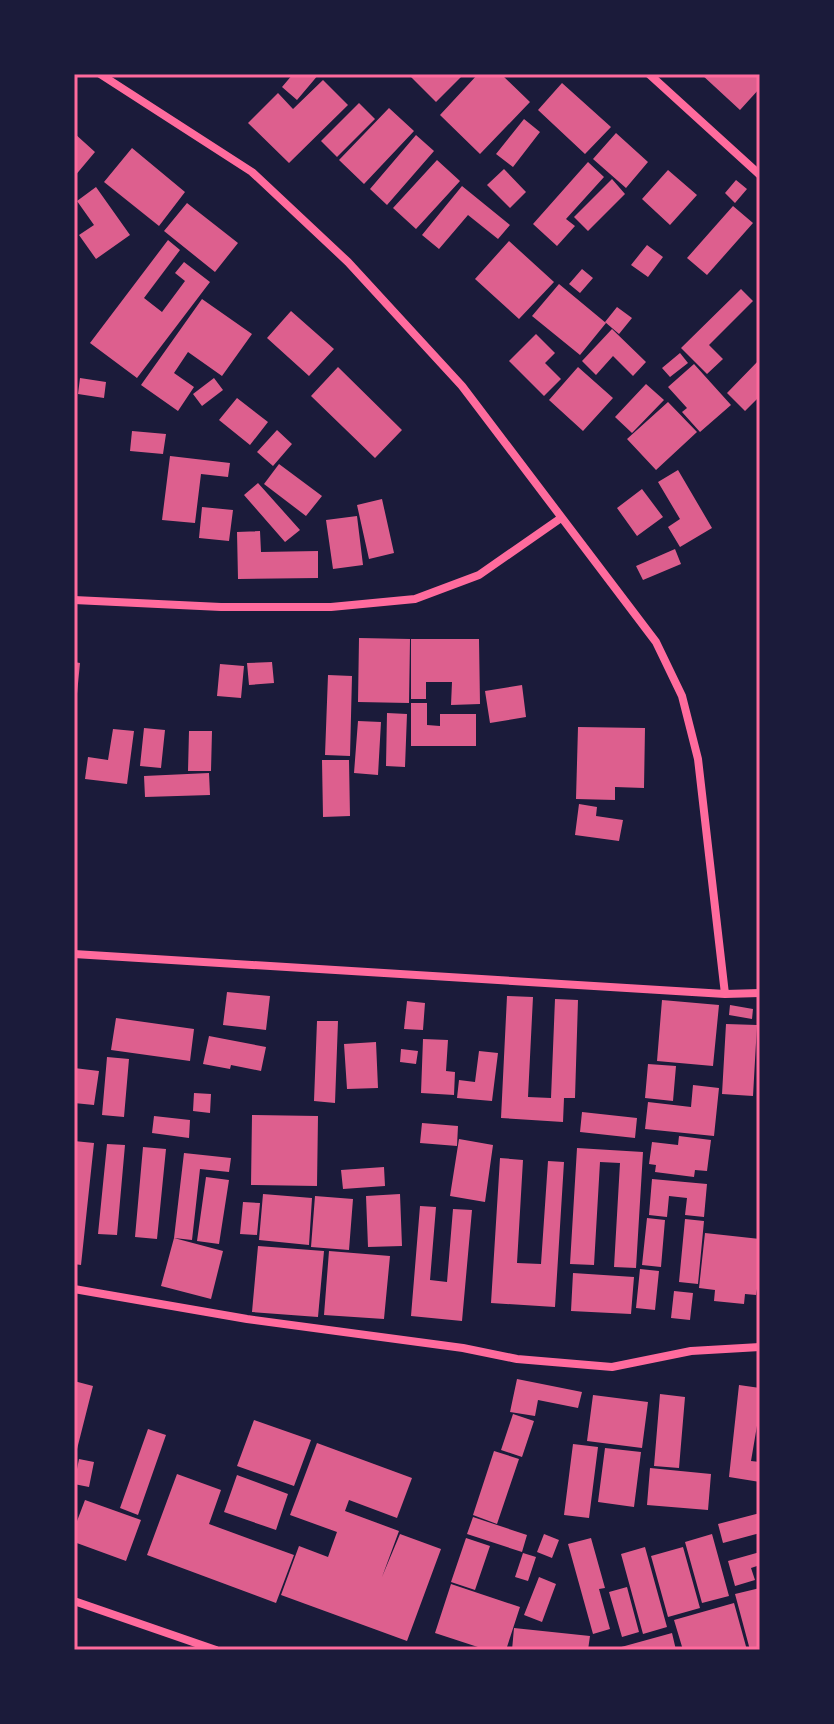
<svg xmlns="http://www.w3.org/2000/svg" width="834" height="1724" viewBox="0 0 834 1724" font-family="Lato,sans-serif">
<rect width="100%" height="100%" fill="#1b1b3a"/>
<path fill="#dd5f8e" d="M293,74H319L297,100L282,87Z
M408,74H464L436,102Z
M478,74H501L530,102L480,154L440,115Z
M701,74H758L760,88L740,110Z
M323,80L348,105L289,163L248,123L278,93L293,109Z
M562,83L611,127L585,154L538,110Z
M359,103L375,119L337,157L321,141Z
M389,108L414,131L364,184L339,160Z
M524,119L540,132L513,167L496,154Z
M74,133L95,152L74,177Z
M616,133L648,162L626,188L593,159Z
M416,135L434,151L387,205L370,189Z
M132,148L185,192L159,226L104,182Z
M437,160L460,181L416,229L393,208Z
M588,162L604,177L566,219L575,226L557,246L533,224Z
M504,169L526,192L510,208L487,185Z
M668,170L697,195L670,225L642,199Z
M612,179L625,194L588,231L574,217Z
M736,180L747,189L735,203L725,193Z
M462,186L510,225L498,239L468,215L439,249L422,235Z
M96,187L130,235L96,259L79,235L94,225L77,201Z
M187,203L238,243L215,272L164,231Z
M733,206L753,223L707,275L687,258Z
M168,240L180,250L144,298L162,312L185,281L175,273L184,262L210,282L137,378L90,343Z
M509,241L554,282L519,319L475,279Z
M647,245L663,257L648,277L631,265Z
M582,269L593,278L580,293L569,284Z
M559,284L606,323L580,355L532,316Z
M741,289L753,301L709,345L723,359L707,374L681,348Z
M202,299L252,334L222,376L188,352L174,373L194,387L178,411L141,385Z
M617,307L632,318L619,334L605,322Z
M291,311L334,349L309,376L267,338Z
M612,329L646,362L633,376L613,356L596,375L582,361Z
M536,334L555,353L545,363L561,379L544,396L509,361Z
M680,353L688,363L670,377L662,368Z
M760,359V396L745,411L727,393Z
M694,364L731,405L700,432L682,412L687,408L668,387Z
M338,367L402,430L375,458L311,396Z
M578,367L613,398L583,431L549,400Z
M80,378L106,382L104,398L78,394Z
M214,378L223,390L202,406L193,394Z
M646,384L664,400L632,433L615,417Z
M237,398L268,422L250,445L219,420Z
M668,402L697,432L656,470L627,439Z
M277,430L292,444L273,466L257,452Z
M132,431L166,434L163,454L130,451Z
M170,456L230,463L228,477L201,474L195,523L162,520Z
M279,464L322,496L306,516L264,484Z
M678,470L712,528L680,547L668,527L680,519L658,482Z
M258,483L300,530L285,542L244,495Z
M642,489L663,517L637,536L617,508Z
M382,499L394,553L369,559L357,505Z
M202,507L233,510L229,541L199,538Z
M357,516L363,565L333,569L326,520Z
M260,531L261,552L318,551V578L238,579L237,532Z
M675,549L681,564L643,580L636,566Z
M359,638L410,639L409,703L358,702Z
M411,639H479L480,704L451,705L452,682H426V699H411Z
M74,662L80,663L76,704H74Z
M272,662L274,683L249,685L247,663Z
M220,664L244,666L241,698L217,696Z
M328,675L352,676L350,756L325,755Z
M522,685L526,717L490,723L485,691Z
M411,703H427V725L440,726V714H476V746H411Z
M387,713L407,714L405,767L386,766Z
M358,721L381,722L378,775L354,773Z
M578,727L645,728L644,788L615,787V800L576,799Z
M144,728L165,730L161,768L140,766Z
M113,729L134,731L127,784L85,779L88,757L108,760Z
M189,731H212L211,771H188Z
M322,760H349L350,816L323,817Z
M209,773L210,795L145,797L144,776Z
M579,804L597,807L596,816L623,820L619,841L575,835Z
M227,992L270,996L266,1030L223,1025Z
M507,996L533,997L528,1097L551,1098L555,999L578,1000L575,1098H564L563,1122L501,1118Z
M662,1000L719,1005L713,1066L657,1061Z
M407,1001L425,1003L423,1030L404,1029Z
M730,1005L753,1009L752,1019L729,1015Z
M116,1018L194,1029L190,1061L111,1050Z
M317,1021H338L335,1103L314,1101Z
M726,1024L757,1025L753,1096L722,1094Z
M209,1036L266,1047L261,1071L231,1065L230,1069L203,1064Z
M423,1039L448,1040L446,1071L455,1072L454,1095L421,1093Z
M376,1042L378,1088L347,1089L344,1044Z
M401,1049L418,1051L416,1064L400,1062Z
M479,1051L498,1053L492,1101L457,1098L459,1080L475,1082Z
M107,1057L129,1059L124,1117L102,1115Z
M648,1064L676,1066L673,1101L645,1098Z
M74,1068L99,1071L94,1105L74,1103Z
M693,1085L719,1088L714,1136L645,1129L648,1102L691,1107Z
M194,1093L211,1094L210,1113L193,1111Z
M582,1112L637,1118L635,1138L580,1132Z
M252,1115L318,1116L317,1186L251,1185Z
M154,1116L190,1120L189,1138L152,1133Z
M422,1123L458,1126L457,1146L420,1143Z
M679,1136L711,1140L707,1171L695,1170L694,1177L655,1172L656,1165L649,1164L652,1142L678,1145Z
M459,1139L493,1145L485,1202L450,1196Z
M74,1141L94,1143L81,1265L74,1264Z
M107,1144L125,1145L117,1235L98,1234Z
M143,1147L166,1149L157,1239L135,1237Z
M577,1148L643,1152L636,1268L614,1267L620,1163L600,1162L594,1265L570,1264Z
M184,1153L231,1158L229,1172L200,1169L192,1240L174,1238Z
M500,1158L523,1160L517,1263L541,1264L548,1161L564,1162L555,1307L491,1303Z
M384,1167L385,1186L343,1189L341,1170Z
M206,1177L229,1180L219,1244L197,1241Z
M652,1179L707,1184L704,1217L685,1215L687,1198L669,1196L667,1217L649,1215Z
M263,1194L312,1198L309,1245L259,1240Z
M400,1194L402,1246L368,1247L366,1196Z
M315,1196L353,1199L349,1250L311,1247Z
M243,1202L260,1203L257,1235L240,1234Z
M420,1206L436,1207L430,1280L447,1282L453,1209L472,1210L462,1321L411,1316Z
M647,1218L665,1220L661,1267L642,1265Z
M685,1219L704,1221L698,1284L679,1282Z
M705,1233L760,1239V1290L757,1289L756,1295L745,1294L744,1304L714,1301L715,1290L699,1288Z
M174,1238L223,1251L211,1299L161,1286Z
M258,1246L324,1251L318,1317L252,1312Z
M329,1251L390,1256L384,1319L324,1315Z
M640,1269L659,1271L655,1310L636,1308Z
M573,1273L634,1277L631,1314L571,1311Z
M674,1291L693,1293L690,1320L671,1318Z
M517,1379L582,1392L578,1408L538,1400L535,1416L510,1412Z
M74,1381L93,1386L75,1457H74Z
M739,1385L760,1388V1408L751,1461L760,1462V1482L729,1477Z
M660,1394L685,1397L679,1468L654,1466Z
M593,1395L648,1402L642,1448L587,1441Z
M513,1414L534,1421L522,1457L501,1450Z
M254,1420L311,1440L294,1486L237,1466Z
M148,1429L166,1435L138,1515L120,1508Z
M317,1443L412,1478L397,1518L349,1500L345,1511L399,1531L382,1577L400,1534L441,1549L407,1641L281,1595L299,1546L328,1557L337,1532L290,1515Z
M573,1444L598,1447L589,1518L564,1515Z
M605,1448L641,1452L634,1507L598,1502Z
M494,1451L519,1459L497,1524L473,1515Z
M79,1459L94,1462L89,1487L74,1484Z
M650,1468L711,1474L708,1510L647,1505Z
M177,1474L221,1490L209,1524L294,1555L276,1603L147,1555Z
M237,1475L288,1494L276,1530L224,1512Z
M85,1500L141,1520L126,1561L74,1542V1529Z
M760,1513V1533L723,1543L718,1524Z
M473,1517L527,1535L522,1552L467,1534Z
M544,1534L559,1540L552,1558L537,1552Z
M712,1534L729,1596L702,1603L685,1542Z
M466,1538L490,1546L475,1590L451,1582Z
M591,1538L605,1588L599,1589L610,1629L593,1634L568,1544Z
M645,1547L667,1627L643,1634L621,1554Z
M683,1547L700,1608L668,1617L651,1556Z
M760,1552V1565L751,1568L755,1580L735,1586L728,1561Z
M523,1553L536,1557L528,1581L515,1577Z
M539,1577L556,1584L542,1622L524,1615Z
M451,1584L520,1607L506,1650H487L435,1633Z
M627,1587L639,1632L622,1637L609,1592Z
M760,1588V1650H750L735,1594Z
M734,1603L747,1650H683L674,1620Z
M514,1628L590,1636L588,1650H512Z
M672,1633L676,1650H614V1649Z"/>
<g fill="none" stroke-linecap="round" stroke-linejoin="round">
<path stroke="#ff6b9d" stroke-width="8" d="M100,74L252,172L348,262L462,386L656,642L682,696L698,759L725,994
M649,74L760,175
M74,600L221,607H331L415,599L479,575L561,518
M74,954L725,994L760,993
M74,1289L247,1319L463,1348L517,1359L612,1367L691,1351L760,1347
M74,1601L216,1650"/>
</g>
<rect width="834" height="1724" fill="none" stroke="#1b1b3a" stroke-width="152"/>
<rect x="76" y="76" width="682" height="1572" fill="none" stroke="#ff6b9d" stroke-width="3"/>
</svg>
